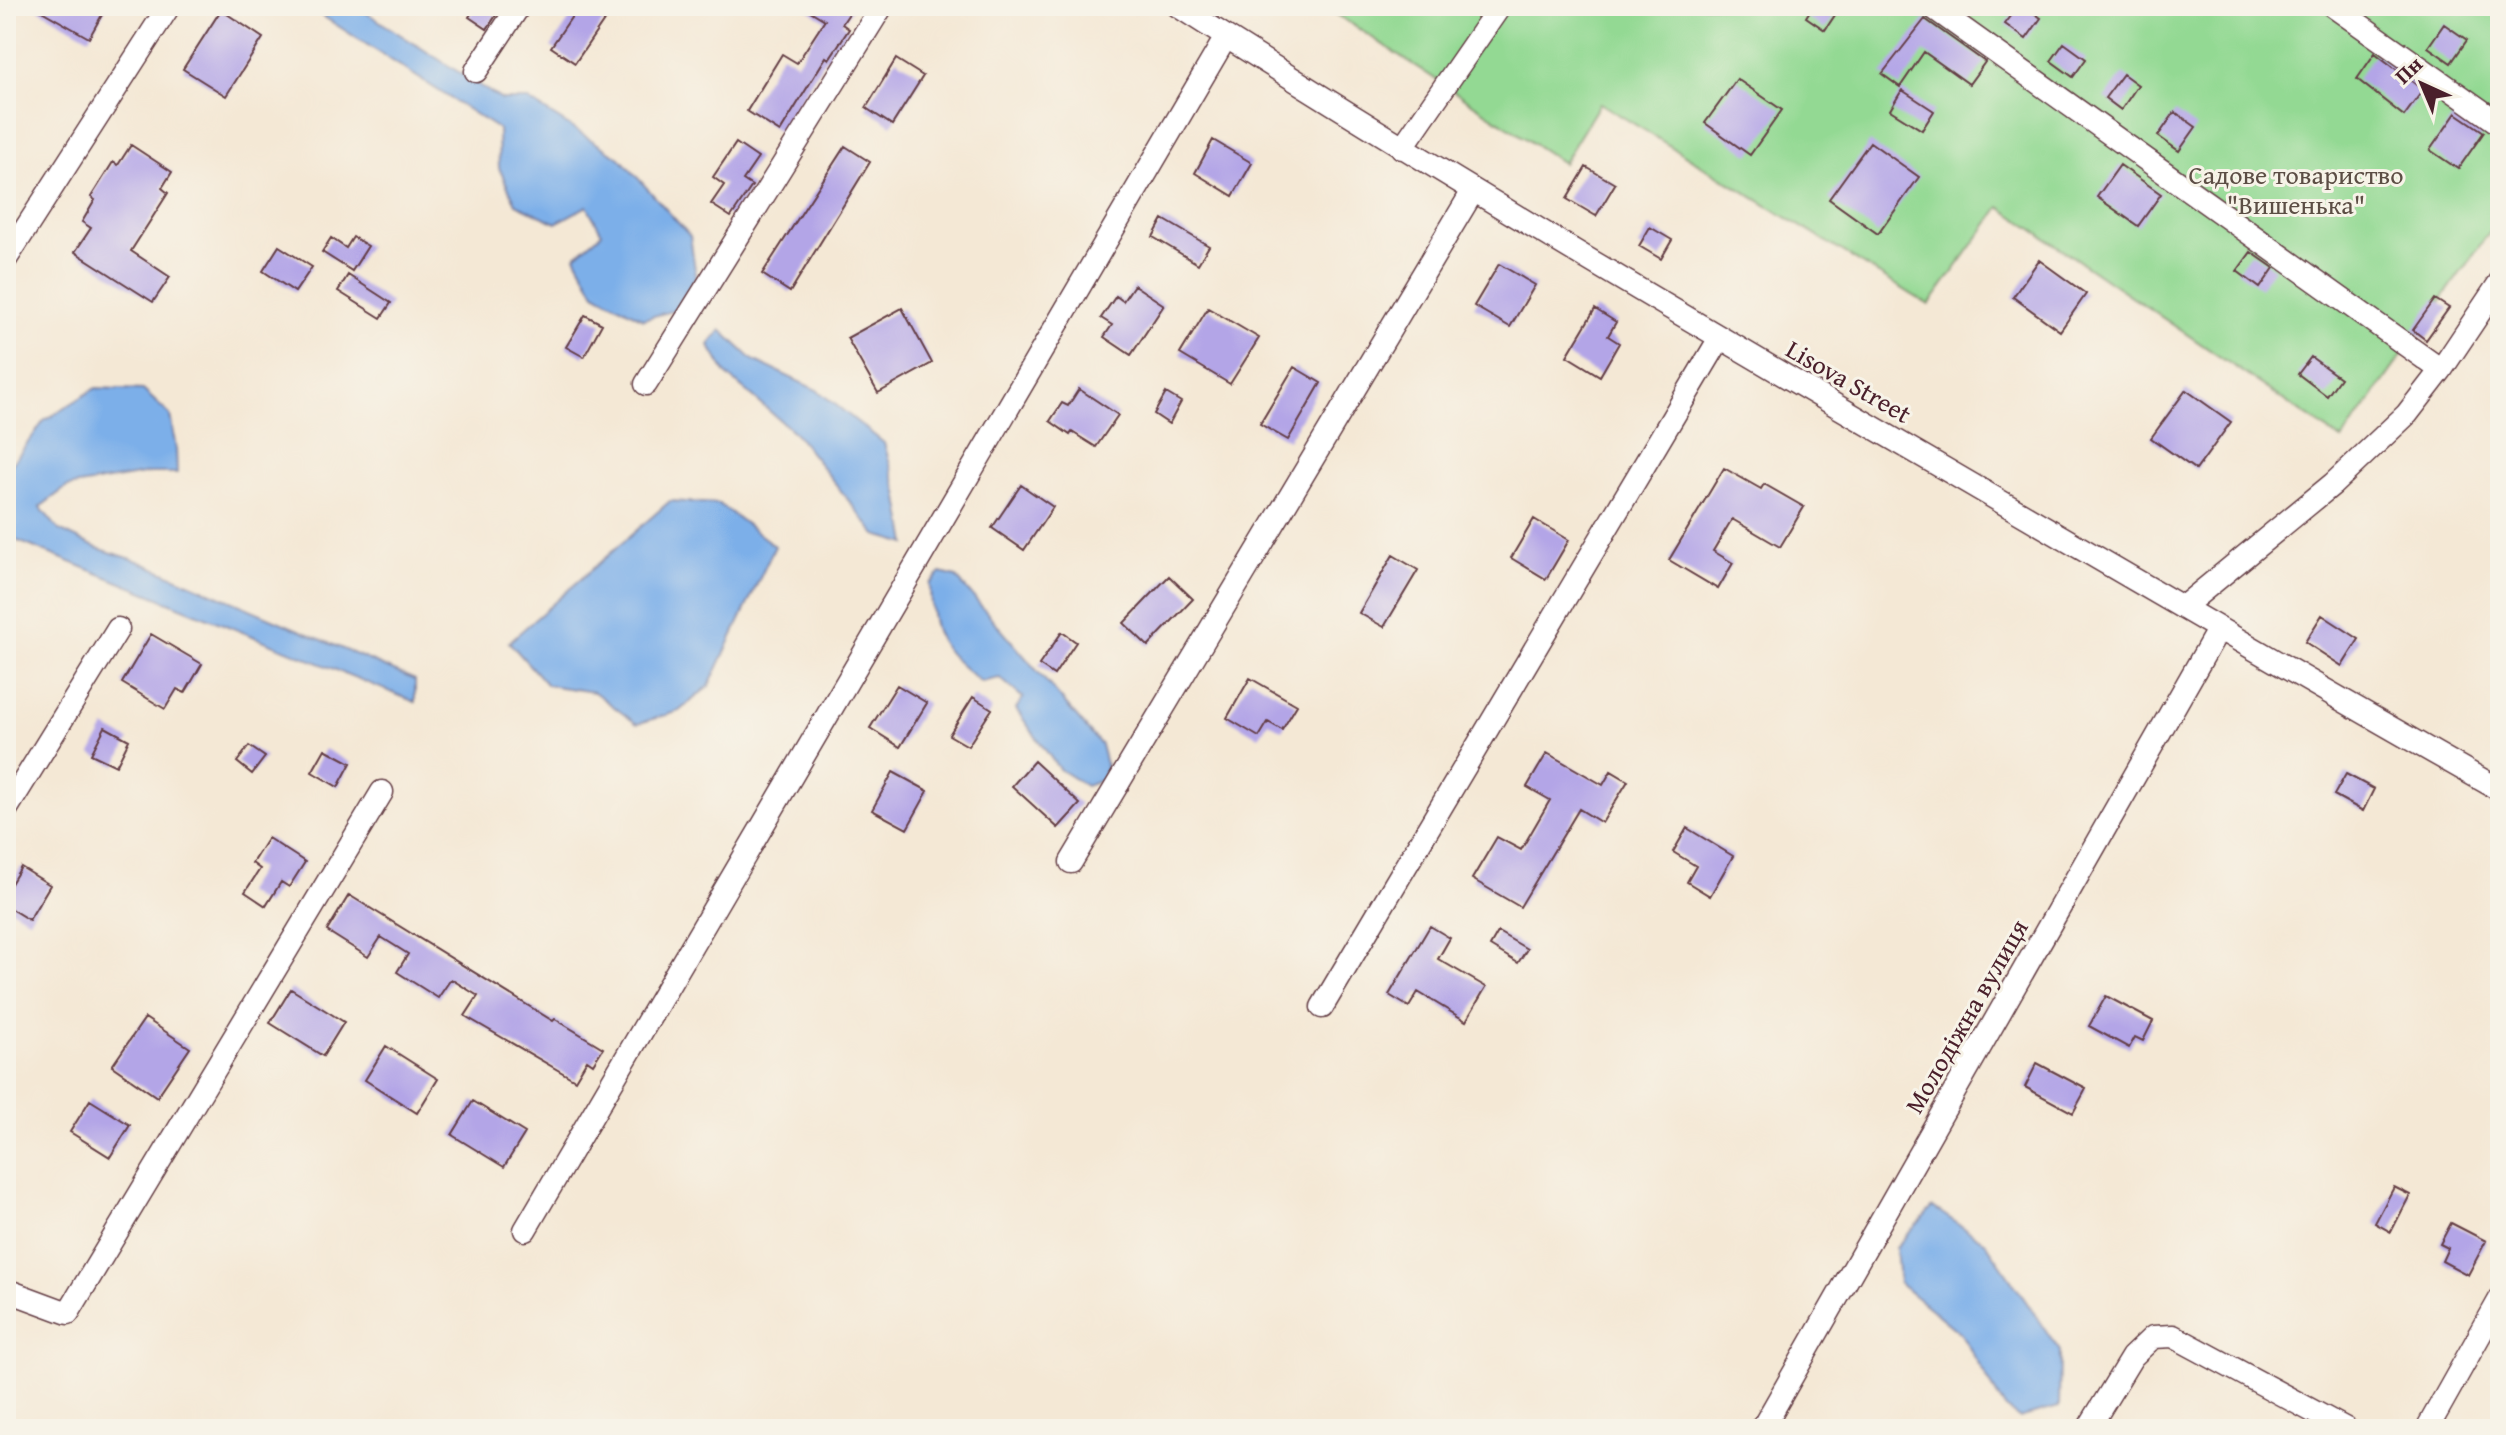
<svg xmlns="http://www.w3.org/2000/svg" width="2506" height="1435" viewBox="0 0 2506 1435" font-family="'Gentium Book Plus',serif">
<rect width="100%" height="100%" fill="#f7f3e8"/>
<filter id="ink" filterUnits="userSpaceOnUse"><feTurbulence type="fractalNoise" baseFrequency=".0125" numOctaves="2"/><feDisplacementMap in="SourceGraphic" scale="16" xChannelSelector="R" yChannelSelector="G"/><feConvolveMatrix kernelMatrix="1 2 1 2 8 2 1 2 1" color-interpolation-filters="sRGB"/></filter>
<filter id="wash" filterUnits="userSpaceOnUse"><feTurbulence type="fractalNoise" baseFrequency=".006" numOctaves="4" result="noise"/><feDisplacementMap in="SourceGraphic" scale="32" xChannelSelector="R" yChannelSelector="G"/><feGaussianBlur stdDeviation="1.8" result="paint"/><feColorMatrix in="noise" values="0 0 0 0 0 0 0 0 0 0 0 0 0 0 0 0 0 1.4 0 .05"/><feComposite in="paint" operator="in"/></filter>
<g filter="url(#wash)">
<rect width="100%" height="100%" fill="#f4e8d5"/>
<path fill="#93d993" stroke="#6e7c5f" stroke-width="2" d="M1324,6H2500V217L2342,440L2000,207L1929,305L1600,103L1563,163Z"/>
<path fill="#7cafe9" stroke="#63678a" stroke-width="2" d="M307,6H360L359,8L502,100H528L620,158L690,236L696,276L676,310L643,319L595,293L575,256L602,233L587,206L556,223L516,204L499,168L498,129Z
M721,330L753,360L817,390L884,443L898,492L907,544L876,535L795,433L726,374L709,345Z
M96,388L143,390L170,415L176,449L177,473H150L67,487L40,507L59,530L97,548L138,561L415,680V702L6,536V472L44,421Z
M670,501L719,504L775,546L709,686L679,711L637,724L594,692L547,685L509,642Z
M941,573L956,577L1101,745L1106,764L1103,780L1086,786L1059,769L1016,709L1023,698L1000,678L981,682C940,649 931,638 930,584Z
M1933,1207L1986,1243L2060,1351L2059,1407L2019,1418L2005,1408L1961,1334L1899,1283L1896,1247Z"/>
<g id="blocks">
<path fill="#b3a5e7" d="M33,6H107L89,38Z
M476,6H502L487,29L469,17Z
M579,6H614L575,63L551,47Z
M802,6H854L842,24L849,29L829,59L826,57L780,132L747,111L782,54L797,63L825,20Z
M1813,6H1841L1825,30L1806,17Z
M2019,6H2024L2041,18L2026,39L2005,24Z
M221,10L263,38L226,96L183,69Z
M1925,19L1985,62L1969,84L1924,52L1900,87L1882,74Z
M2444,24L2467,40L2451,63L2428,47Z
M2064,43L2086,59L2073,77L2051,61Z
M2375,53L2423,90L2404,116L2357,79Z
M896,59L923,76L892,125L866,108Z
M2123,74L2138,85L2121,110L2105,98Z
M1737,79L1782,110L1750,155L1705,123Z
M1902,90L1934,111L1922,130L1890,110Z
M2175,112L2196,127L2179,151L2158,136Z
M2456,113L2484,132L2458,169L2430,150Z
M1213,140L1252,163L1233,196L1195,173Z
M1870,142L1919,177L1878,234L1829,199Z
M736,143L758,158L743,180L752,186L731,217L711,204L724,185L713,177Z
M131,145L172,172L162,188L168,193L131,251L170,277L153,302L75,252L91,228L82,222L95,200L91,197L113,162L118,165Z
M845,146L870,162L790,292L762,274Z
M2120,165L2161,194L2138,226L2097,197Z
M1586,167L1615,184L1596,216L1567,199Z
M1163,219L1209,246L1198,264L1153,237Z
M1650,227L1672,240L1661,259L1639,246Z
M353,237L368,246L352,271L322,252L331,238L346,248Z
M279,246L312,267L295,292L263,271Z
M2251,252L2274,268L2260,288L2237,271Z
M2039,260L2086,294L2060,331L2013,297Z
M1499,264L1535,285L1510,327L1474,306Z
M348,275L391,303L381,318L338,291Z
M1134,285L1164,305L1131,355L1104,337L1112,325L1101,318L1116,296L1123,301Z
M2435,299L2449,308L2426,340L2413,330Z
M902,308L932,363L878,393L847,338Z
M1208,308L1259,338L1230,384L1180,354Z
M1595,309L1616,322L1608,336L1619,343L1600,376L1567,356Z
M585,315L602,324L584,357L566,347Z
M2311,357L2340,378L2327,396L2298,374Z
M1294,367L1321,383L1288,440L1260,424Z
M1079,389L1118,415L1096,447L1072,432L1070,435L1050,421L1062,403L1068,406Z
M2186,390L2231,422L2196,470L2151,438Z
M1166,393L1181,402L1169,424L1154,414Z
M1724,468L1761,489L1764,484L1804,507L1780,547L1732,519L1713,551L1733,563L1718,589L1669,560Z
M1021,485L1053,507L1024,550L992,528Z
M1534,519L1569,540L1546,579L1511,558Z
M1393,555L1418,570L1384,627L1359,613Z
M1169,576L1193,599L1148,646L1124,623Z
M2322,615L2359,639L2342,666L2305,642Z
M1062,632L1076,642L1054,675L1039,665Z
M151,634L202,664L185,693L177,689L165,709L122,683Z
M1250,678L1297,705L1282,730L1268,722L1259,737L1227,718Z
M897,685L927,703L900,747L870,728Z
M973,697L992,709L968,746L949,735Z
M105,727L129,740L116,766L91,754Z
M249,746L265,757L252,774L237,762Z
M325,749L351,763L338,787L312,772Z
M1547,753L1603,785L1611,771L1628,781L1602,823L1579,809L1520,907L1472,879L1497,837L1521,850L1550,800L1527,787Z
M1034,761L1080,804L1058,828L1012,786Z
M893,772L928,791L907,829L872,810Z
M2346,774L2374,789L2363,811L2334,795Z
M1687,828L1733,856L1710,896L1687,882L1696,866L1673,852Z
M268,838L305,862L289,887L281,882L266,906L245,892L260,869L252,863Z
M21,867L50,885L29,920L6,906V892Z
M349,895L553,1021L555,1019L603,1048L593,1064L587,1060L575,1080L465,1016L478,996L451,979L438,998L397,972L408,954L381,937L368,957L327,931Z
M1430,926L1450,938L1438,959L1486,987L1466,1021L1418,992L1409,1007L1389,995Z
M1498,932L1527,949L1518,963L1490,946Z
M291,989L344,1022L323,1056L270,1023Z
M2106,996L2153,1021L2143,1041L2135,1037L2129,1048L2089,1026Z
M145,1018L190,1048L157,1097L112,1066Z
M386,1046L438,1079L417,1113L365,1080Z
M2037,1063L2086,1089L2073,1113L2025,1087Z
M90,1100L130,1125L110,1157L70,1132Z
M473,1101L525,1133L504,1167L452,1135Z
M2394,1187L2410,1195L2391,1232L2375,1223Z
M2451,1223L2486,1241L2468,1275L2442,1261L2448,1248L2440,1244Z"/>
</g>
</g>
<g filter="url(#ink)">
<use href="#blocks" fill-opacity="0" stroke="#643d44" stroke-width="2"/>
<g fill="none" stroke-linecap="round" stroke-linejoin="round">
<defs>
<path id="minor" d="M1178,6C1429,167 1687,319 1945,469C2130,577 2314,685 2500,790
M1931,6L2441,370
M2333,6L2500,124
M476,71L519,6
M1402,148L1500,6
M6,259L169,6
M646,384L882,6
M2183,607L2333,484L2407,414L2441,370L2500,282
M6,810L118,629
M1071,862L1473,191
M1322,1007L1720,338
M525,1230L1226,37
M6,1290L68,1313L382,792
M1762,1429L2218,630
M2088,1429L2132,1357L2153,1337L2173,1336L2346,1429
M2427,1429L2500,1299"/>
</defs>
<use href="#minor" stroke="#643d44" stroke-width="25"/>
<use href="#minor" stroke="#fff" stroke-width="22"/>
</g>
</g>
<g text-anchor="middle" dominant-baseline="central" stroke-width="6" stroke-linejoin="round" paint-order="stroke">
<g font-size="26" fill="#5c4e45" stroke="#f7f3e8">
<text x="2296" y="174">Садове товариство<tspan x="2296" dy="30">"Вишенька"</tspan></text>
</g>
<g font-size="26" fill="#4a1f2b" stroke="#f7f3e8">
<text transform="translate(1849 381) rotate(30)">Lisova Street</text>
<text transform="translate(1966 1016) rotate(-60)">Молодіжна вулиця</text>
</g>
</g>
<rect width="2506" height="1435" fill="none" stroke="#f7f3e8" stroke-width="32"/>
<g transform="translate(2422 84) rotate(316)" stroke="#f7f3e8" stroke-width="6" paint-order="stroke">
<path d="M0-6L14 30L0 20L-14 30Z" fill="#4a1f2b"/>
<text y="-12" font-size="22" font-weight="bold" text-anchor="middle" fill="#4a1f2b">Пн</text>
</g>
</svg>
